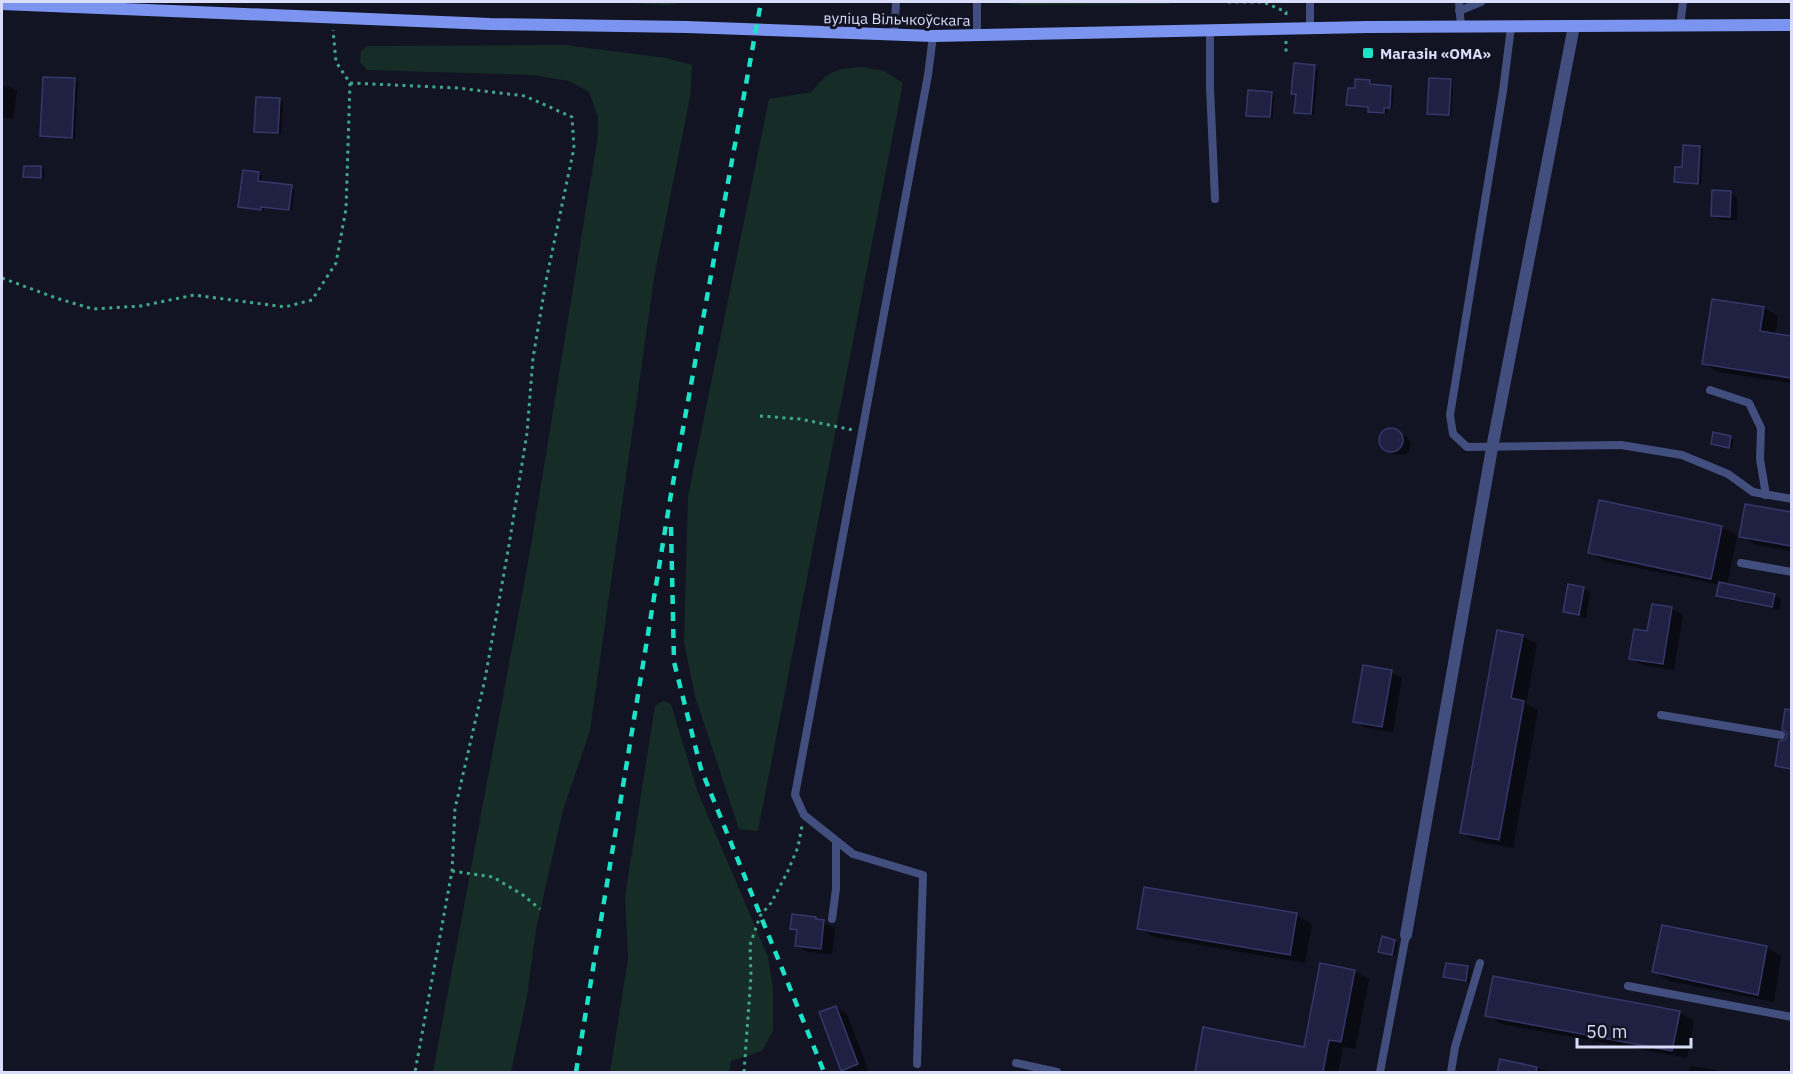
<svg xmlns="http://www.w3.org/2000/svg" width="1793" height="1074" viewBox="0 0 1793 1074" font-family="'IBM Plex Sans',sans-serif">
<rect width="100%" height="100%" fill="#121323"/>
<path fill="#152d26" d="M611,2H686L668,5Z
M1000,2H1176L1168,4L1021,5Z
M565,45L666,58L692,65L690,97L654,278L590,731L563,810L536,929L527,997L511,1072H433L531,546L598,135V117L589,92L569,81L533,75L367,70L360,62L361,51L367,46Z
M861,67L884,71L903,83L758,831L739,829L695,696L684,642L688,496L769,99L812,92C827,71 835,69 861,67Z
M663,701L671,704L697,790L768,957L773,988V1031L762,1051L731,1061L729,1072H610L628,959L625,896L655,706Z"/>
<path fill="#0007" d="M1295,64L1318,68L1314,115L1296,112L1298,95L1292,93Z
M45,78L78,81L75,139L42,136Z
M1370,81L1373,83L1372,86L1394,89L1392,109H1387V114L1373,113L1370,111V108L1348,104L1356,90Z
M1450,81L1453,82L1451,116L1429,113Z
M2,86L10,87L17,91L13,119L2,117Z
M1271,93L1274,95L1273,118L1247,115Z
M280,100L283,102L281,134L256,131Z
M1700,147L1703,149L1701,184L1676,181Z
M25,167L44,169V179L25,177Z
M259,174L262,175L261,183L294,189L292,211L264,208V211L240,206Z
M1730,192L1737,197V220H1720L1713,215Z
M1764,308L1778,316L1775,335L1792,337V383L1718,372L1703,363Z
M1389,430L1407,437L1411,444L1409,451L1404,455L1393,454L1385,449L1381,443L1383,433Z
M1730,437L1733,439L1732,448L1713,444Z
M1600,502L1722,527L1737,536L1727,586L1774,595L1781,599L1779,610L1725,599L1718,595L1720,585L1605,561L1590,552Z
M1746,505L1792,514V551L1756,545L1741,536Z
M1583,588L1590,592L1586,618L1572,615L1565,611Z
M1671,608L1683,615L1674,670L1642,665L1631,658L1649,633Z
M1522,636L1537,644L1526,704L1538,710L1513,848L1476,841L1461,832Z
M1391,672L1402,678L1393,732L1366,728L1355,721Z
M1786,716L1792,718V772L1776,765L1784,742L1788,737Z
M1296,915L1312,924L1305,963L1154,937L1138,928Z
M816,919L835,928L832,954L808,952L796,945L798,932L792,929Z
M1395,941L1398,943L1395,956L1380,951Z
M1766,947L1781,956L1774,1002L1669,981L1654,972Z
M1468,968L1471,970L1469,982L1445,977Z
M1354,971L1369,979L1355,1049L1343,1047L1338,1072H1196L1205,1029L1305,1048Z
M835,1007L847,1014L868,1070L863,1072H848L842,1069Z
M1679,1012L1694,1021L1687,1058L1502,1024L1487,1015Z
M1501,1061L1553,1072H1555H1499Z
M1690,1066L1716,1070L1719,1072H1689Z"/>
<path fill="#202142" stroke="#35376b" stroke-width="1.5" d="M1294,63L1315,65L1311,114L1294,113L1296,94H1291Z
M43,77L75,78L72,138L40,136Z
M1429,78L1451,79L1449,115L1427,114Z
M1355,79L1370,80V84L1391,86L1390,108H1384V113L1368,112V107L1346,105L1348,88H1355Z
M1248,90L1272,92L1270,117L1246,116Z
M256,97L280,98L278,133L254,132Z
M1683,145L1700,146L1698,184L1674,182L1675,167H1682Z
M24,166H41V178L23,177Z
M243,170L259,172L258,181L292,185L289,210L261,207V210L238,207Z
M1712,190L1731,191L1730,217L1711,216Z
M1712,299L1764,307L1760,331L1791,336V378L1702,364Z
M1379 440a12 12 0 1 1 24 0a12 12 0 1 1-24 0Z
M1713,432L1731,436L1729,448L1711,444Z
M1599,500L1722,526L1711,579L1588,553Z
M1745,504L1791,512V546L1739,537Z
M1719,582L1775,594L1772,607L1716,596Z
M1568,584L1584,587L1579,615L1563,612Z
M1652,604L1672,607L1663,664L1629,659L1634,629L1647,631Z
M1497,630L1523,635L1511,698L1524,701L1499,840L1460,833Z
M1363,665L1392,670L1382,727L1353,722Z
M1785,709L1791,710V769L1775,766L1779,741L1784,740L1787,737L1786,732L1782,729Z
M1144,887L1297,913L1290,955L1137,929Z
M792,914L816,917V919L824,920L821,949L795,946L797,930L790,929Z
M1662,925L1767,946L1758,995L1652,972Z
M1382,936L1395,940L1392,955L1378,952Z
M1320,963L1355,970L1341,1042L1329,1040L1323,1072H1195L1203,1027L1304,1047Z
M1446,963L1468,966L1466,981L1443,977Z
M1493,976L1680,1011L1672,1051L1485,1016Z
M836,1006L858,1064L841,1071L819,1012Z
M1500,1059L1537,1067L1536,1072H1497Z"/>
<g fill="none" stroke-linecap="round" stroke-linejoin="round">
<path stroke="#3ea989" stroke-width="3" stroke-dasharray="3 4.5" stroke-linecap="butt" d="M1228,2H1263L1286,12V16
M1286,41V53
M350,83L458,88L525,96L572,117L574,148L546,281L533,358L527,433L509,545L485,679L455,809L452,871L415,1072
M2,278L56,298L93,309L141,306L194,295L285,307L312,300L336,263L346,209L350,83L336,62L333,30
M760,416L800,419L853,430
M452,871L493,877L523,895L540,909
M744,1072L751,976L750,945L760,916L771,903L787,873L798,847L802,826"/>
<path stroke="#424e7d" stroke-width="8" d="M977,2V36
M1310,2V28
M1459,2L1461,27
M1459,11L1481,2
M1680,26L1683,2
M1511,27L1503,91L1450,415L1453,434L1467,447L1621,445L1682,455L1728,474L1753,492L1792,499
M1210,30V87L1215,199
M894,35L896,2
M1710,390L1749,403L1761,428L1760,459L1766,495
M1741,563L1792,572
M1661,715L1781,735
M832,919L836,889V841
M1628,986L1792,1017
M1016,1063L1057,1072
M917,1064L923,875L853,854L804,815L795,795L928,75L933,36
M1380,1072L1406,935
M1451,1072L1455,1047L1480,963"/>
<path stroke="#424e7d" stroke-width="12" d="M1406,935L1492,448L1574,26"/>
<path stroke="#7b94ef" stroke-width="12" d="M2,4L490,24L687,27L933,36L1368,27L1792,25"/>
<path stroke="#1ce3c7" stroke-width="4.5" stroke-dasharray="9 8" stroke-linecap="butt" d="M671,527L674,662L701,769L824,1072
M576,1072L671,494L761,2"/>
</g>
<rect fill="#1ce3c7" stroke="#121323" stroke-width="2" x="1362" y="47" width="12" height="12" rx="3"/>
<g text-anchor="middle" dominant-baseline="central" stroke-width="6" stroke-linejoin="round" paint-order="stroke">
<g font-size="15" fill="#d9ddfa" stroke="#121323">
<text transform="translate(897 19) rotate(1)">вуліца Вільчкоўскага</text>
</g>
<g font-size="15" font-weight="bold" fill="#d9ddfa" stroke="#121323" text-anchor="start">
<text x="1380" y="53">Магазін «ОМА»</text>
</g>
</g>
<rect width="1793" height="1074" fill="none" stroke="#d9ddfa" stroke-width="6"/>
<path d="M1577 1038v9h114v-9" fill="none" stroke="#d9ddfa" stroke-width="3"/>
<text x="1586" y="1038" font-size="18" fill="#d9ddfa" stroke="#121323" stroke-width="4.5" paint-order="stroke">50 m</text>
</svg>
